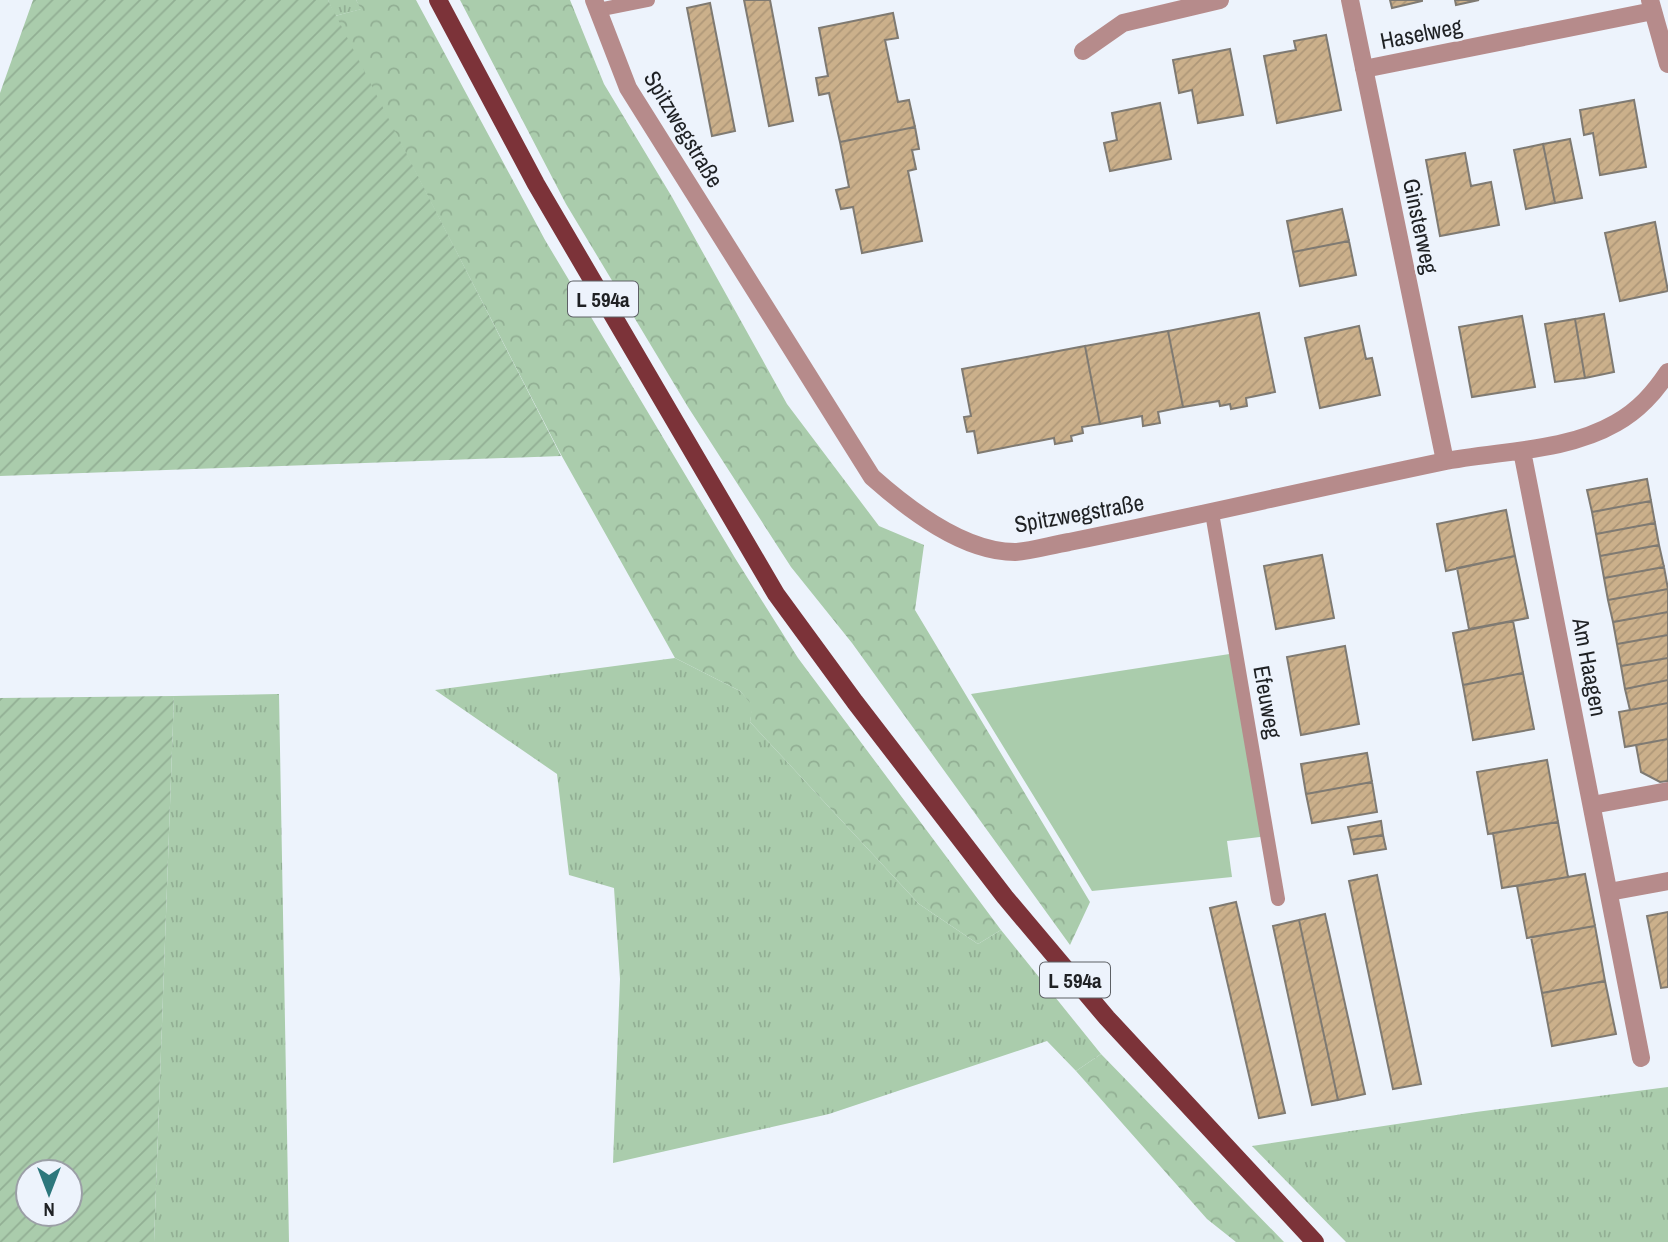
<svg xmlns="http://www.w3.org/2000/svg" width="1668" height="1242" viewBox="0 0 1668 1242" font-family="'Archivo Narrow',sans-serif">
<defs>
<pattern id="grass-tufts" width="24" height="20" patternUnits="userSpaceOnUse" patternTransform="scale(1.75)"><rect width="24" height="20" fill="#aaccac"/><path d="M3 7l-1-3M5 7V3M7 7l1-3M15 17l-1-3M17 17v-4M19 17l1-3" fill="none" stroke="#92af94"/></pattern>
<pattern id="forest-crowns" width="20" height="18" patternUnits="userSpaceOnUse" patternTransform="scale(1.75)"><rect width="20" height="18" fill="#aaccac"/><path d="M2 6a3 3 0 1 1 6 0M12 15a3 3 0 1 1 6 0" fill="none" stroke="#92af94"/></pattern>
<pattern id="garden-furrows" width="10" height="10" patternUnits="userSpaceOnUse" patternTransform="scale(1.75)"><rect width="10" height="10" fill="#aaccac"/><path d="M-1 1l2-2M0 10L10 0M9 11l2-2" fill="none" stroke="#92af94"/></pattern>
<pattern id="building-hatch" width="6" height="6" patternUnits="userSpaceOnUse" patternTransform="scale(1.75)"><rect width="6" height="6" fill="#cbb08b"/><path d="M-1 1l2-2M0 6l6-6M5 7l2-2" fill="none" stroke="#ae9778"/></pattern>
</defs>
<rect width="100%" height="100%" fill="#edf3fc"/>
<path fill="url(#grass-tufts)" d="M328,0H356L362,9L335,16Z
M675,658L740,691L753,705L750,722L919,904L978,944L1001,930L1101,1054L1076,1071L1047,1041L829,1114L613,1163L620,979L614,888L569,875L557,774L435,690Z
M279,694L289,1242H154L174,696Z
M1668,1087V1242H1346L1252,1146L1476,1112Z"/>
<path fill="url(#forest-crowns)" d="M356,0H416L545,240L735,558L798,658L1001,930L978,944L919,904L750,722L752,705L740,691L675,658L559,451L335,16L361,9Z
M460,0H570L604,84L672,197L787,404L879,526L924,545L915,610L1090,902L1070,945L852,643L791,567L688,407L566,204Z
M1101,1054L1284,1242H1236L1207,1219L1076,1071Z"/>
<path fill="#aaccac" d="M1236,653L1268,836L1227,841L1232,877L1092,891L971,694Z"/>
<path fill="url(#garden-furrows)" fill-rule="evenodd" d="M33,0H328L561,456L0,476V93Z
M174,696L154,1242H0V698ZM70,1172V1214H28V1172Z"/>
<path fill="url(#building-hatch)" stroke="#7f7a72" stroke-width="2" d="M744,0H770L793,121L769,126Z
M1390,0H1422V1L1392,8Z
M1455,0H1479L1456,5Z
M710,3L735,131L712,136L687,8Z
M893,13L898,38L885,40L898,102L909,100L915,127L840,142L829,93L819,95L816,78L828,76L819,28Z
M1326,35L1341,110L1277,123L1264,56L1296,50L1294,41Z
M1230,49L1243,115L1198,123L1192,90L1179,93L1173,60Z
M1634,100L1646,167L1600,175L1593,133L1584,135L1580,110Z
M1160,103L1171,159L1110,171L1104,143L1117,140L1112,113Z
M915,127L919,149L912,150L916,169L908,171L922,241L862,253L853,207L841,209L836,190L849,187L840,142Z
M1570,139L1582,198L1555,203L1543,144Z
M1543,144L1555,203L1526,209L1514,150Z
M1465,153L1471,186L1491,182L1499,225L1440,236L1426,160Z
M1342,209L1349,241L1293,252L1287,221Z
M1655,222L1668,291L1620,301L1605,233Z
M1349,241L1356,275L1300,286L1293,252Z
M1259,313L1275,392L1246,398L1247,406L1231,409L1230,404L1220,406L1219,401L1183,407L1168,331Z
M1604,314L1614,372L1585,378L1575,319Z
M1522,316L1535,387L1472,397L1459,327Z
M1575,319L1585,378L1555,382L1545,324Z
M1359,326L1366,359L1372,358L1380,395L1320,408L1305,338Z
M1168,331L1183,407L1158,412L1160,423L1143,426L1142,416L1100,424L1085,346Z
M1085,346L1100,424L1082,427L1083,433L1071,436L1072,441L1055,444L1054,438L978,453L974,431L967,432L964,417L971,416L962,369Z
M1647,479L1651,501L1592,512L1587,490Z
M1651,501L1655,523L1596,534L1592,512Z
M1506,510L1515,556L1446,571L1437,524Z
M1655,523L1659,545L1600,556L1596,534Z
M1659,545L1664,567L1604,578L1600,556Z
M1322,555L1334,618L1276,629L1264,566Z
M1515,556L1528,618L1469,629L1457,568Z
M1664,567L1668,589L1608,600L1604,578Z
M1668,589V612L1613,622L1608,600Z
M1668,612V635L1617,644L1613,622Z
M1513,621L1523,673L1463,685L1453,633Z
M1668,635V658L1621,666L1617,644Z
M1345,646L1359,724L1301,735L1287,657Z
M1668,658V680L1625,689L1621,666Z
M1523,673L1534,729L1473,740L1463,685Z
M1668,680V703L1630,710L1625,689Z
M1668,703V739L1625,747L1619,712Z
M1668,739V781L1660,782L1641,772L1636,745Z
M1367,753L1372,782L1306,794L1301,764Z
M1547,760L1558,822L1488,834L1477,772Z
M1372,782L1377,812L1312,823L1306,794Z
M1381,821L1383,835L1351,840L1348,827Z
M1558,822L1568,877L1502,888L1493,833Z
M1383,835L1386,849L1354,854L1351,840Z
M1585,874L1595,926L1527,938L1517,886Z
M1377,875L1421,1084L1393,1089L1349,881Z
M1236,902L1285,1113L1259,1118L1210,908Z
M1668,912V987L1661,988L1647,916Z
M1325,914L1365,1094L1338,1100L1299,920Z
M1299,920L1338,1100L1312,1105L1273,926Z
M1595,926L1605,981L1542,993L1531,937Z
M1605,981L1616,1034L1552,1046L1542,993Z"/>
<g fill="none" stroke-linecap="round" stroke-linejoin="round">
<path stroke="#b68b8b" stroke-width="14" d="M598,10L648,0
M1212,513L1278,899"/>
<path stroke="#b68b8b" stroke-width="18" d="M594,0L628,88L872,477C908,509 963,552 1015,552C1032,551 1051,545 1069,542C1193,517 1317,488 1441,462C1498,450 1564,453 1616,423C1639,410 1654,393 1668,372
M1350,0L1445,461
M1650,0L1668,64
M1083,51L1123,23L1220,0
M1364,69L1653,11
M1522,451L1641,1058
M1592,805L1668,791
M1609,892L1668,881"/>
<path stroke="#7c3339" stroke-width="18" d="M438,0L536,184L776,594L855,702L1005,897L1107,1018L1315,1242"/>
</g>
<g text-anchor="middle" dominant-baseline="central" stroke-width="5" stroke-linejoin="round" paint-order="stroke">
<g fill="#edf3fc" stroke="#5d6065" stroke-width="2">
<rect x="568" y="281.5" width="70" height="35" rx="5"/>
<rect x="1040" y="962.5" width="70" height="35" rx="5"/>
</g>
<g font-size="21" font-weight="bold" fill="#1f2124">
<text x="603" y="299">L 594a</text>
<text x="1075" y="980">L 594a</text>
</g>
<g font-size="23" fill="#1f2124" stroke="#edf3fc">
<text transform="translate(1421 33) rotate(-11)">Haselweg</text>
<text transform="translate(684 129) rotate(59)">Spitzwegstraße</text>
<text transform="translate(1421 226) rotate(78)">Ginsterweg</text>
<text transform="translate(1079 513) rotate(-10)">Spitzwegstraße</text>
<text transform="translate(1590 667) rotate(79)">Am Haagen</text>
<text transform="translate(1268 702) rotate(80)">Efeuweg</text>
</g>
</g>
<g transform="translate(49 1193) rotate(180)"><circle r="33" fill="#edf3fc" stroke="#9b9fa6" stroke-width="2"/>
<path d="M0-5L12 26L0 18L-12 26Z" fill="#2d777c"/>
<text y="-10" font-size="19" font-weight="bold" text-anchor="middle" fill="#1f2124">N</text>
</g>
</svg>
